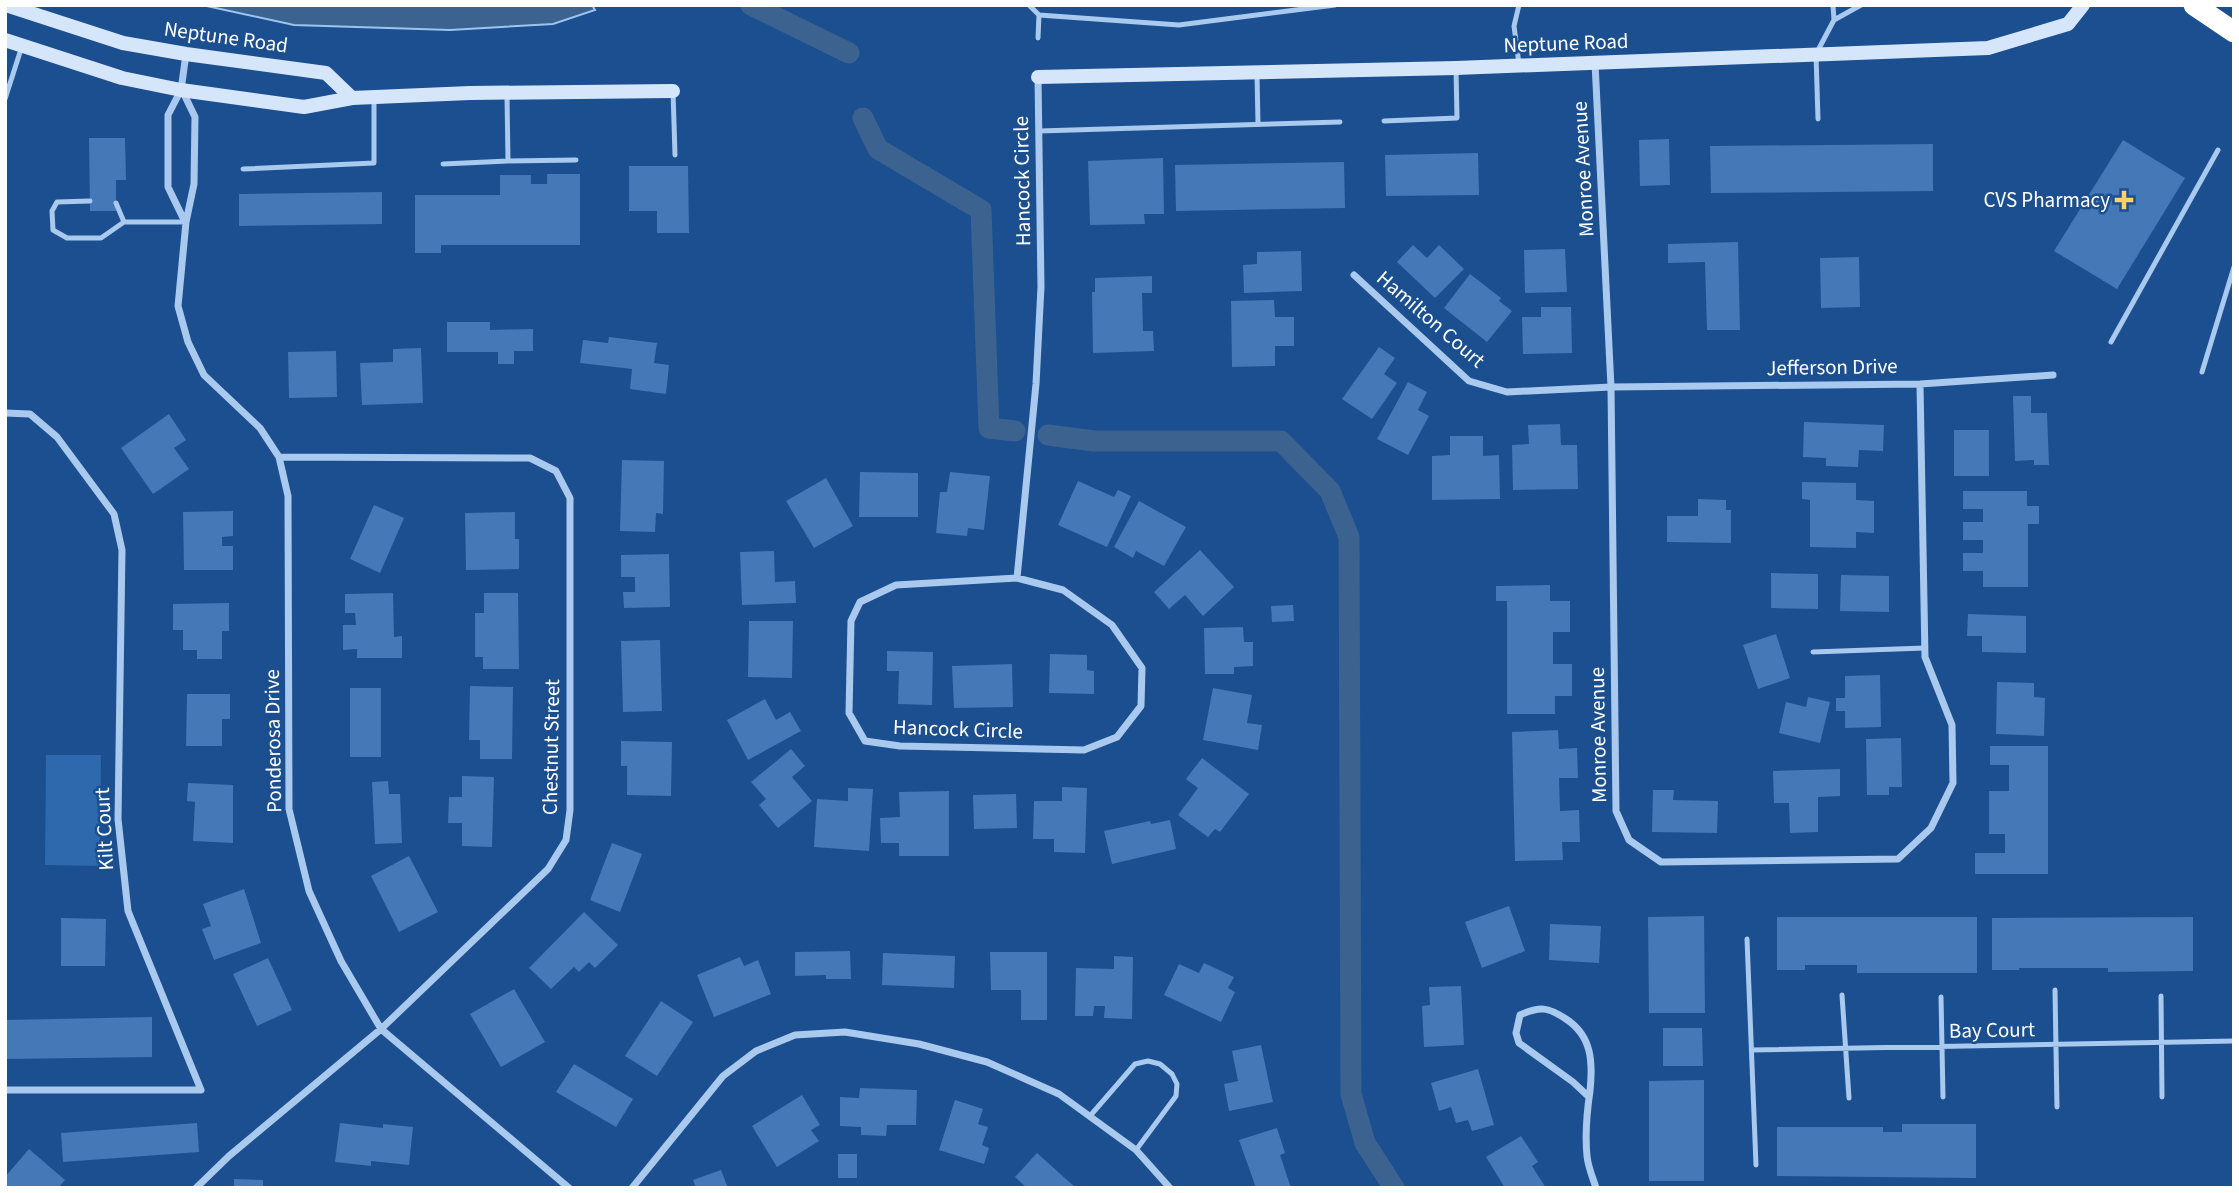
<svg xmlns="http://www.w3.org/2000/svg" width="2239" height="1193" viewBox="0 0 2239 1193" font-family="'Source Sans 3',sans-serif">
<rect width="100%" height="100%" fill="#1b4f8f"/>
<path fill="#2e69ad" d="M46,755H101L100,866L45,865Z"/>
<path fill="#3c6290" stroke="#9cc4f0" stroke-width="2" d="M202,5H592L595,10L553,24L450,30L294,25Z"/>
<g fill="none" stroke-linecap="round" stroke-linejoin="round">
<path stroke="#3c6290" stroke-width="21" d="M751,5L849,53
M863,118L878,149L981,210L989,428L1015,431
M1048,435L1094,441H1281L1330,491L1349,537L1351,1094L1365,1143L1394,1188"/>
</g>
<path fill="#4478b7" d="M89,138H125L126,180H116V211H90Z
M1669,139L1670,185L1640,186L1639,140Z
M2123,140L2185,178L2117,289L2054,251Z
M1933,144V191L1711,193L1710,146Z
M1478,153L1479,195L1386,196L1385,155Z
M1163,158L1164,214H1144L1145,224L1090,225L1088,161Z
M1344,162L1345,208L1176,211L1175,165Z
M629,166H688L689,233H657V211H629Z
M547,174H580V245H441V253H415V195H500V175H531V184H547Z
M382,192V224L239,226V194Z
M1738,242L1740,330H1707L1705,262L1668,263V244Z
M1413,245L1427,258L1439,245L1464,269L1435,298L1397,262Z
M1565,249L1567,292L1525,293L1524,250Z
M1301,251L1302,291L1244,293L1243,265L1257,264V252Z
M1859,257L1860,307L1821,308L1820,258Z
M1470,274L1501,298L1499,301L1512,311L1487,342L1444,308Z
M1152,276V293H1142L1143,331H1153L1154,351L1093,353L1092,292H1095V278Z
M1274,300L1275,317H1294V346H1275V366L1232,367L1231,301Z
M1541,307H1571L1572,353L1523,354L1522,317H1541Z
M447,322H490V330L533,329V351H514V364H498V352H447Z
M609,337L657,343L654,363L669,365L666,394L630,389L632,369L580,363L583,340L608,343Z
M1379,347L1395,358L1384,374L1397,383L1372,419L1342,399Z
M421,348L423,403L362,405L360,363L393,362V349Z
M336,351L337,397L289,398L288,352Z
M1408,382L1427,392L1418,410L1429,416L1408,455L1377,439Z
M2013,396H2031V413H2047L2049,465H2034V460L2015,461Z
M169,414L186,440L174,448L189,469L153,494L121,448Z
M1804,422L1884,425L1883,451L1859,450L1858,467L1826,466V458L1803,457Z
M1560,424L1561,445H1577L1578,489L1513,490L1512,445L1529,444L1528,425Z
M1954,430H1989V476H1954Z
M1450,436H1483V456L1499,455L1500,499L1432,500V456L1450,455Z
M622,460L664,461L663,514L656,513L655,532L620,531Z
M860,472L918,473V517H859Z
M950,472L990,476L984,530L968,528L967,536L936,533L940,492H947Z
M826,478L853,526L814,548L786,501Z
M1078,481L1114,497L1118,490L1131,496L1107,547L1058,525Z
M1802,482L1856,483V500L1874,501V533L1856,532V548L1810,547V500L1802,499Z
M1963,491H2027V506H2039V524H2028V587H1983V571H1963V553H1983V540H1963V522H1983V509H1963Z
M1698,499L1726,500V510H1731V543L1667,542V516H1698Z
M1139,501L1186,527L1164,566L1136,551L1133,558L1114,547Z
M374,505L404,518L380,573L350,559Z
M233,511V536L222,537V546H233V570H184L183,512Z
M515,512V539H519V569L466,570L465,513Z
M1200,550L1234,587L1203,616L1185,595L1169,609L1154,592Z
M774,551L775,582L795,581L796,603L742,605L740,552Z
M669,554L670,607L624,608L623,592H635V577H621V555Z
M1771,573L1818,574V609L1771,608Z
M1841,575L1889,576V612L1840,611Z
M1550,585V601H1570V632H1553V664H1572V696H1555V714H1507V601H1496V586Z
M393,593L394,637L402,636V658H357V649L343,650V625H356L355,613H345V594Z
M484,593H518L519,669H483V657H475V613H484Z
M229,603V631H222V659H197V650H183V630H173V604Z
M1293,605L1294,621L1272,622L1271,606Z
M1968,614L2026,616V653L1982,652V636H1967Z
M749,621H793L792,678L748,677Z
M1243,627L1244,642H1253V666L1234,667V674H1205L1204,628Z
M1776,634L1790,678L1758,689L1743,645Z
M660,640L662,711L623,712L621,641Z
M887,651L933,652L932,705L898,704L899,671H887Z
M1050,654L1087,655V670L1094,671V694L1049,693Z
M1012,664L1013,707L954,708L952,666Z
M1880,675L1881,727L1845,728V711H1836V698H1845V676Z
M1997,682L2034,683V697L2045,698L2044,736L1996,734Z
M470,686L513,687L512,759H480V740H469Z
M350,688H381V757H350Z
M1213,688L1252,695L1247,723L1262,725L1258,750L1203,740Z
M187,694H230V719H222V746H186Z
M1808,697L1830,702L1820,743L1779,733L1786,702L1806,707Z
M765,699L776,720L790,712L801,731L748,760L727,720Z
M1558,730L1559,749L1577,748L1578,778H1559L1560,811L1579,810L1580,842H1562L1563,860L1515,861L1512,732Z
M1901,738L1902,787H1889V795H1867L1866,739Z
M621,741L672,742L671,796L627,795V766H621Z
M1990,746H2048V874H1975V853H2005V834H1989V791H2009V765H1990Z
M791,749L805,766L792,777L812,801L778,828L759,805L766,799L751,782Z
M1202,758L1249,794L1220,832L1215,829L1208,837L1178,815L1198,788L1186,779Z
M1840,769V796L1818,797V832L1790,833L1789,803H1774L1773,771Z
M462,776L494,777L492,847L462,846V823H448L449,797H462Z
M388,781L389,794H400L402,843L375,844L372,782Z
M188,783L233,785V843L193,841L195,802L187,801Z
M1062,787L1087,788L1085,853L1054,852V839H1033L1034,801H1062Z
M848,788L873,789L869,851L814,847L817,799L848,801Z
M1653,790H1674L1673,800L1718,801L1717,833L1652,832Z
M949,791V856H899V843H881L880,818L900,817L899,792Z
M1016,794L1017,828L974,829L973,795Z
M1170,820L1176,849L1112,864L1104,831L1150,821L1151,824Z
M612,843L642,854L620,912L590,900Z
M409,856L438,912L399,932L371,876Z
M244,889L261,943L214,960L202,929L211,926L203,904Z
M1509,906L1525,951L1482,968L1465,922Z
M584,912L618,945L595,968L589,962L579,972L574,967L551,989L529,968Z
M1704,916L1705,1013H1649L1648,917Z
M1777,917H1977V973H1857V965H1805V970H1777Z
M2193,917V971L2108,972V968H2019V970H1992V918Z
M61,918L106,919L105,966H61Z
M1550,924L1601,926L1599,963L1549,960Z
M850,951L851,979H826V975L795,976V952Z
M990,952H1047V1020H1021V990H991Z
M883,953L955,956L954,988L882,985Z
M1114,956L1133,957L1132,1019L1104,1018L1105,1006H1094L1093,1016H1075L1076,968L1114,969Z
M740,957L744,966L758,960L771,994L714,1017L697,975Z
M268,958L292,1010L257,1026L233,974Z
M1204,963L1234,977L1228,988L1235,992L1221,1022L1164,995L1179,964L1199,973Z
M1461,986L1464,1045L1424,1047L1422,1006L1430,1005L1429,987Z
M514,989L545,1042L501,1067L470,1014Z
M661,1001L693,1022L657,1076L625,1056Z
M152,1017V1057L5,1059V1020Z
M1663,1028H1702L1703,1066H1663Z
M1261,1045L1273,1102L1229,1111L1224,1084L1238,1081L1232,1051Z
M574,1064L633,1099L616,1127L556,1092Z
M1478,1069L1494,1125L1472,1131L1468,1120L1456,1123L1451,1107L1439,1111L1431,1083Z
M1704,1080V1181H1649V1081Z
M860,1088L917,1090L916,1125H887L886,1136L861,1135V1127L840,1126V1097L859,1098Z
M802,1095L820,1125L811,1130L819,1141L777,1167L752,1126Z
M955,1100L983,1109L978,1124L988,1127L982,1145L989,1148L984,1164L939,1150Z
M197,1123L199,1152L63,1162L61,1133Z
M340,1123L383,1128V1124L413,1127L409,1165L371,1161V1166L335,1162Z
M1902,1124H1976V1178L1777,1176V1127H1883V1132H1902Z
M1277,1128L1285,1153L1280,1155L1291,1188H1256L1239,1140Z
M1521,1136L1538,1162L1532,1166L1546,1188H1505L1486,1157Z
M29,1149L65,1180L58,1188H5V1177Z
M1037,1153L1076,1188H1027L1015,1177Z
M838,1154H857V1178H838Z
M721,1170L728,1188H696L693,1180Z
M234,1179L263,1180V1188H234Z"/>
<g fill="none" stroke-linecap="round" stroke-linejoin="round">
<path stroke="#a9c9ee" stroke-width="5" d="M1029,5L1039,15L1038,38
M1519,5L1514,26L1519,64
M1039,15L1179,25L1335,5
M1834,20L1861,5
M1257,74L1258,124
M673,91L675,155
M507,96L508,161L576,160
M5,99L22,46
M1818,119L1816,54L1834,20L1833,5
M1384,121L1457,118L1456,69
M1039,131L1340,122
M443,164L508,161
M243,169L374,163V97
M90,201L57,202L52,211L53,230L67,238H101L124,222
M116,203L124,222H186
M2111,342L2218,150
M2202,372L2234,267
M1813,652L1925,648
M1747,939L1756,1165
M2055,990L2057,1107
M1842,995L1849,1098
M2161,996L2162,1097
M1941,997L1943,1097
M1752,1050L2234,1041
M1090,1116L1135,1064L1148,1061L1160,1064L1172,1074L1177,1084L1176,1096L1136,1150"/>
<path stroke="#a9c9ee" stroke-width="7" d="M1595,63L1611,387L1616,811L1629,840L1661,862L1898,859L1931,828L1953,783L1952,725L1925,657L1920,384
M182,90L195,117L194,184L186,222L178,306L188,342L204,375L260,428L279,457L288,496L289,809L309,891L341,961L381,1029L569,1188
M185,222L168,187V115L181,90L186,54
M1354,275L1469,381L1507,392L1611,387L1920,384L2053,375
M5,413L30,414L57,437L114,514L122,550L118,819L128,911L201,1090H5
M1017,578L1063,590L1112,625L1142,668L1141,706L1117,737L1084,750L900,746L865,741L849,713L851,621L860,602L896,585Z
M1017,578L1036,384L1041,287L1038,78
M1589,1097L1573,1082L1519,1043L1516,1033L1520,1015C1540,1006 1548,1007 1566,1019C1592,1036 1593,1062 1590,1091C1587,1111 1585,1136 1587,1156C1588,1167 1593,1178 1596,1188
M196,1188L229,1156L381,1029L548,869L566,840L570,810V498L556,471L530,458L279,457
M632,1188L723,1076L756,1051L795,1035L845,1032L919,1044L987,1062L1059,1094L1136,1150L1170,1188"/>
<path stroke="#d6e6fa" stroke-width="14" d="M6,5L123,43L186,54L326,73L352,98
M5,40L122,78L181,90L304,107L352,98L470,93L673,91
M1038,77L1456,68L1988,48L2068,24L2083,5"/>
<path stroke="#fff" stroke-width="21" d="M2194,5L2234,32"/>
</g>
<path fill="#ffd166" stroke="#1b4f8f" stroke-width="2.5" d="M2120.5 189.5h7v7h7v7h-7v7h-7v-7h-7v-7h7z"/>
<g text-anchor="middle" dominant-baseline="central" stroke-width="5" stroke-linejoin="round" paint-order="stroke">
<g font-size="21" fill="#fff" stroke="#1b4f8f">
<text transform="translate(226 37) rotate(8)">Neptune Road</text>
<text transform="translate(1566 43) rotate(-2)">Neptune Road</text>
<text transform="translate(1583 169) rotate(-93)">Monroe Avenue</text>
<text transform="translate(1022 181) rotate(-91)">Hancock Circle</text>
<text transform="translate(1431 319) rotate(41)">Hamilton Court</text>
<text transform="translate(1832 367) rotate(-1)">Jefferson Drive</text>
<text transform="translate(958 729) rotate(2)">Hancock Circle</text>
<text transform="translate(1598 735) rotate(-91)">Monroe Avenue</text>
<text transform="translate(273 741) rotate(-91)">Ponderosa Drive</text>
<text transform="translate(551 747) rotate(-89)">Chestnut Street</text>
<text transform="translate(104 829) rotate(-93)">Kilt Court</text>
<text transform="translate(1992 1030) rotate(-1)">Bay Court</text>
</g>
<g font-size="21" fill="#fff" stroke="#1b4f8f" text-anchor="end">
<text x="2110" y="200">CVS Pharmacy</text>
</g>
</g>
<rect width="2239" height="1193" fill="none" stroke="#ffffff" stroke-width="14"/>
</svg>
